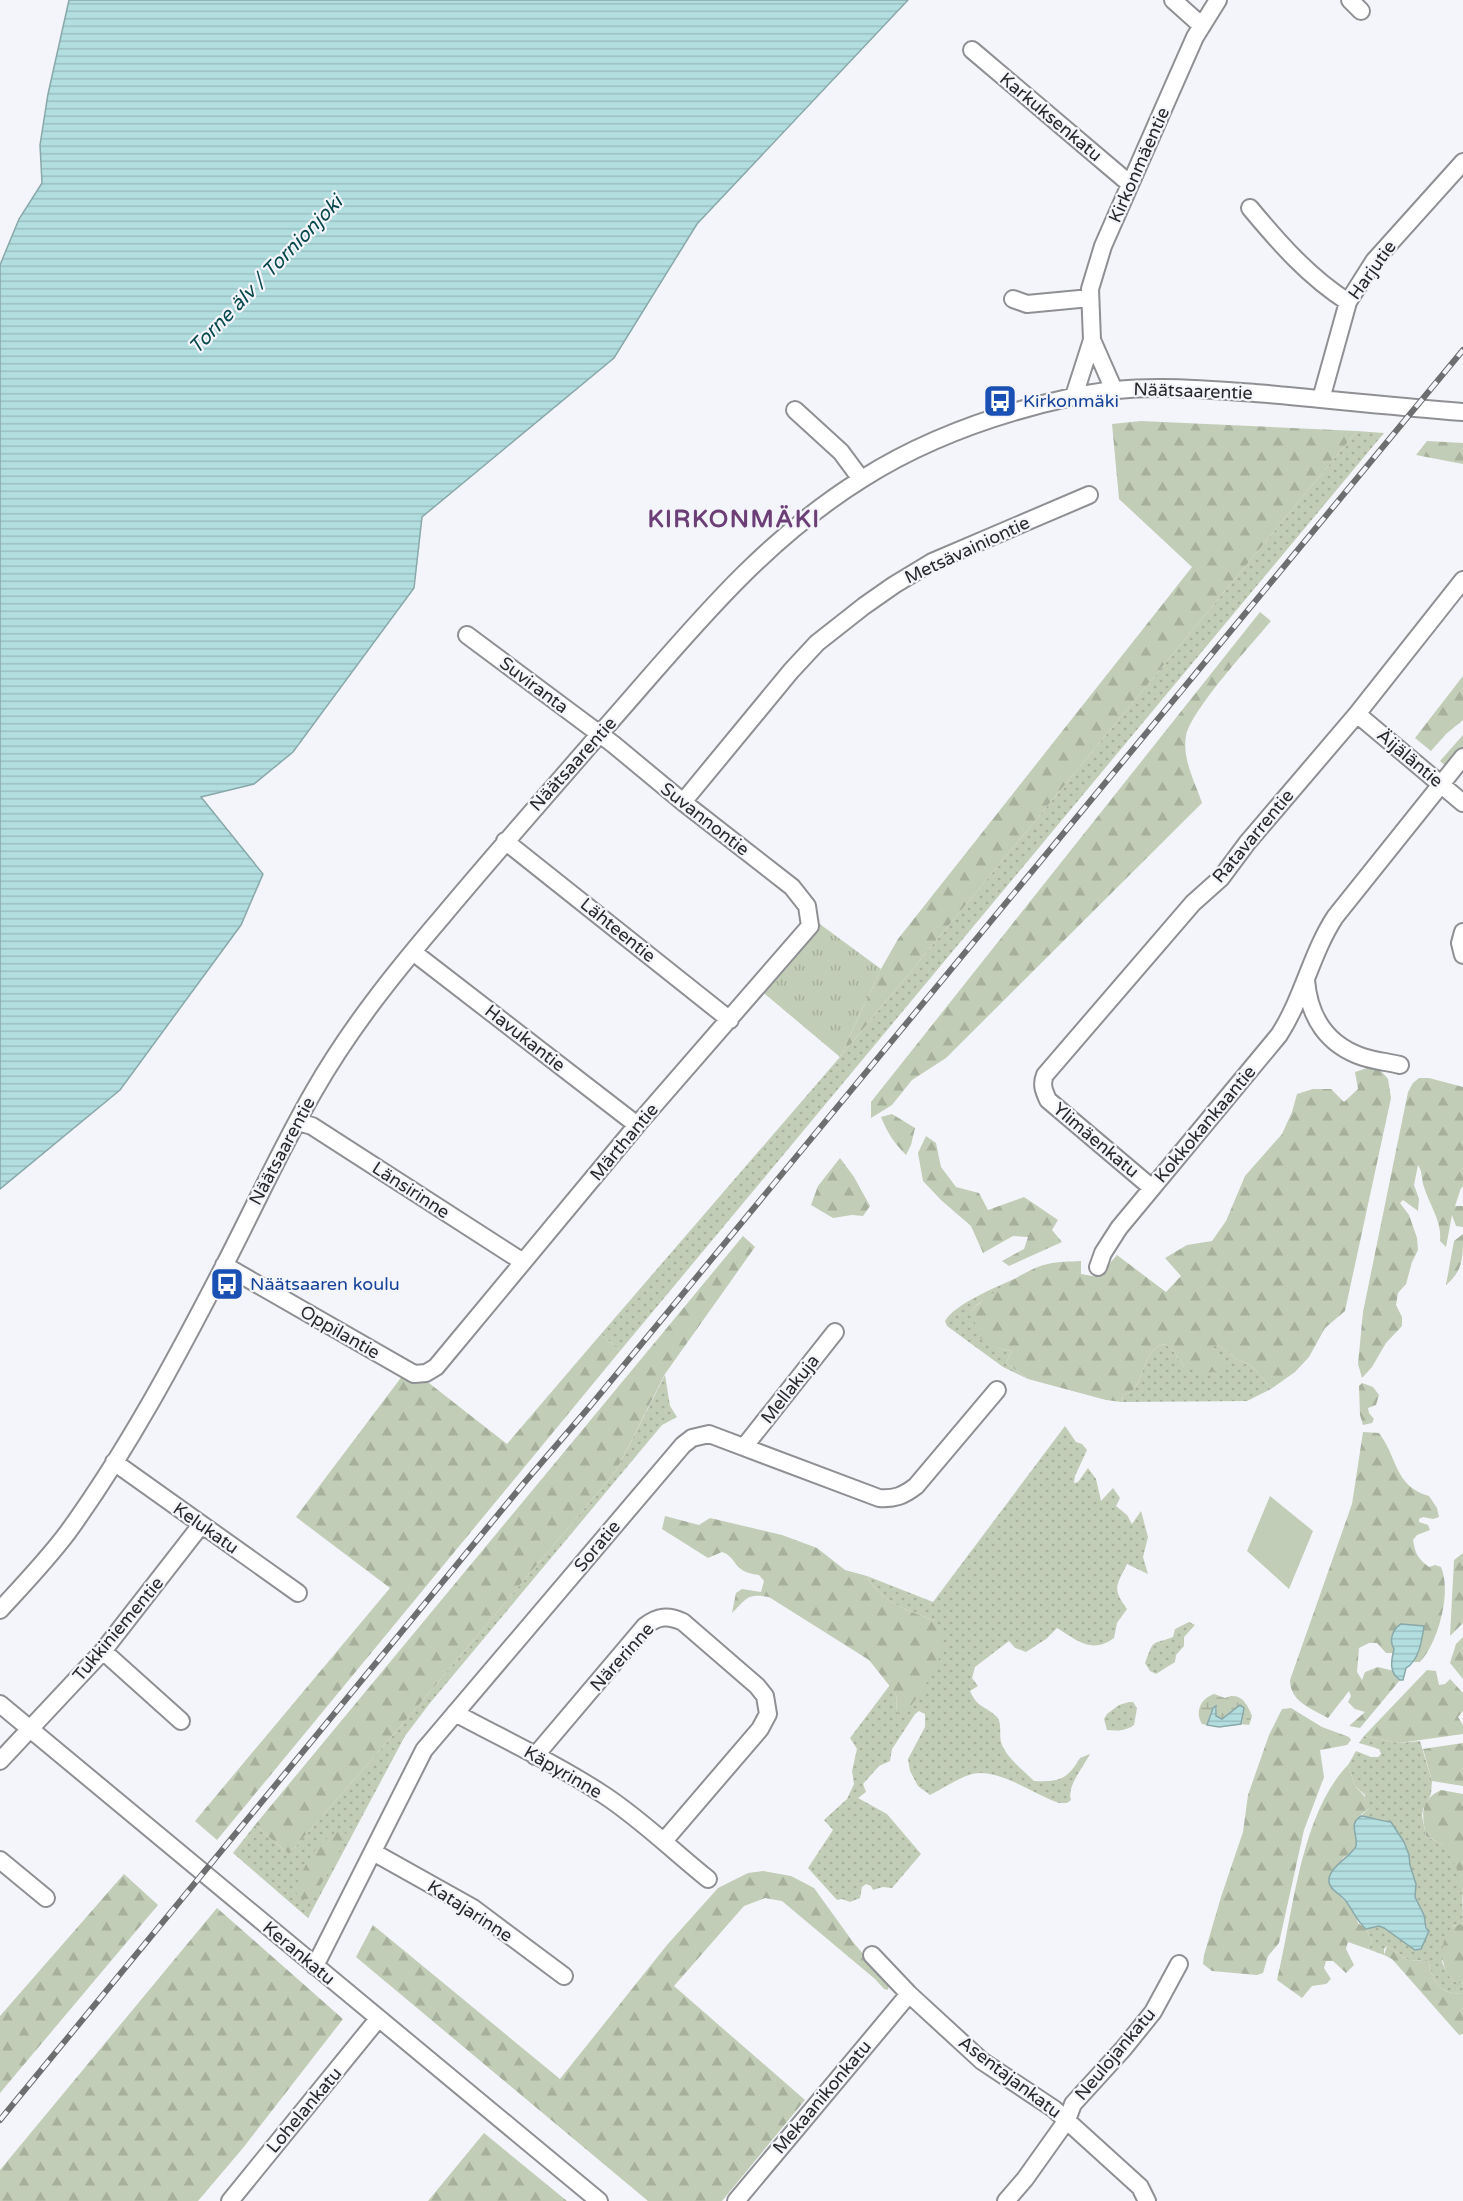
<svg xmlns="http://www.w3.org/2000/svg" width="1463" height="2201" viewBox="0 0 1463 2201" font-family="'Varela Round',sans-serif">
<defs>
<pattern id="grass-dots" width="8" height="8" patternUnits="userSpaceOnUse" patternTransform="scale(1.5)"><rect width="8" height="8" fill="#c1cdb6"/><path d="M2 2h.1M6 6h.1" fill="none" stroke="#a6b09d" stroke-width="1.8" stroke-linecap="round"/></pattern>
<pattern id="forest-firs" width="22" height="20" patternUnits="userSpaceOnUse" patternTransform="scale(1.5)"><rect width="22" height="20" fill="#c1cdb6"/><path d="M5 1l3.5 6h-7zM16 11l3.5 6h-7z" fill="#a6b09d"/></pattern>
<pattern id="wetland-marsh" width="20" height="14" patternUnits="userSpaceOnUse" patternTransform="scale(1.5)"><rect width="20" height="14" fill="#c1cdb6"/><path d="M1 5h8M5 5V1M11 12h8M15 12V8" fill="none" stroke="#a6b09d"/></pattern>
<pattern id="park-tufts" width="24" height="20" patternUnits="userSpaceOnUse" patternTransform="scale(1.5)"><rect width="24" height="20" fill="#c1cdb6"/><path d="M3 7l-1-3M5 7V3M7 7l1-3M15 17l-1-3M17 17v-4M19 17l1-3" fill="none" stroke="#a6b09d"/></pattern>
<pattern id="water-rules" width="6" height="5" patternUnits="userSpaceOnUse" patternTransform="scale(1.5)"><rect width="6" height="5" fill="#b3dee0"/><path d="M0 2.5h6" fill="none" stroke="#9abec0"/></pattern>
</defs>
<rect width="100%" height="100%" fill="#f4f5fa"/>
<path fill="url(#grass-dots)" d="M1357,431L1384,433L620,1351L601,1334L840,1057Z
M1016,1278L978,1304L971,1311L997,1348L1012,1351L1006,1363L1028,1379L1003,1367L947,1326L945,1321C956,1303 997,1287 1016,1278Z
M1165,1344L1173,1350L1184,1367L1214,1345H1218L1237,1359L1253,1367L1271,1389L1247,1401L1122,1402L1123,1395C1126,1393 1129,1393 1132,1391C1144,1380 1144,1347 1165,1344Z
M665,1375L670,1406L677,1417L662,1425L430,1703L405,1736L308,1918L233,1853L255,1825L289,1854L401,1726L616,1471Z
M1065,1426L1076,1442L1082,1444L1087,1450L1075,1476L1074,1483L1078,1482L1088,1468L1096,1479L1101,1501L1113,1488L1120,1498L1116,1506L1127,1515L1132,1524L1141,1511L1148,1537L1143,1557L1148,1574L1127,1564C1116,1587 1112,1588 1127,1609L1117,1623L1114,1638C1092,1654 1078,1641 1057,1628L1046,1639L1026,1652L1015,1648L1009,1641L975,1667L972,1678L978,1686L970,1691C978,1709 985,1705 997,1717C1003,1724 998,1737 1002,1745C1008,1759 1024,1771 1034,1781C1059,1782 1067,1780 1080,1758L1090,1754C1084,1766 1066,1787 1071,1800L1067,1803H1059C1035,1795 997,1767 972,1774C958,1778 944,1788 930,1795L918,1786L910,1771L908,1759L925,1727V1714L919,1711L915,1714L892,1749L890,1761L879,1766L863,1784L866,1792L858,1798L887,1814L921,1854L892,1888L883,1887L873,1890L871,1886L866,1884L862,1887L860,1898L850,1902L842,1899L837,1900L808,1868L833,1830L824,1820L847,1799L854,1784L852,1771L857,1749L850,1738L890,1685L896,1694L897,1713L935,1621C910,1611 879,1602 867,1576L933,1602Z
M1189,1622L1195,1625L1184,1637V1646L1176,1655L1175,1662L1156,1674L1150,1671L1145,1663C1155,1638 1149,1646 1173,1637L1175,1629Z
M1129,1702H1133L1137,1708L1134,1725C1126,1731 1116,1731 1107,1730L1104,1719L1107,1714L1119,1705Z
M1364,1736L1399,1743L1420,1741L1432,1781L1431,1794L1423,1809L1422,1816L1426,1836C1431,1840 1438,1841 1443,1845C1463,1861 1463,1900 1463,1923L1453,1926L1442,1962C1447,1973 1450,1982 1463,1984V1994C1437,1993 1434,1983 1428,1960L1410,1961L1387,1946L1384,1949V1955L1368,1949L1372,1940L1366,1929L1379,1926L1384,1928L1415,1950L1421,1949L1428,1934L1424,1915L1415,1897L1416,1884L1410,1865L1409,1855L1384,1821L1361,1816L1369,1808L1365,1795L1355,1786L1348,1765L1356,1751L1371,1757H1378L1381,1754L1379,1749L1359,1743Z"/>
<path fill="url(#forest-firs)" d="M1141,421L1357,431L840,1057L881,969L898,939L1192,567L1119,499L1112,424Z
M1427,441L1463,443V464L1416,455Z
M1260,612L1271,621C1252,644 1191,710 1186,736C1182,759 1195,782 1202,803L946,1058L912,1080L892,1105L871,1118V1102Z
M1463,676V720L1446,734L1431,751L1415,738Z
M1463,735V752L1449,769L1440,761Z
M1376,1065L1388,1079L1391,1098L1345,1311L1325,1328L1309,1357L1295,1372L1271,1389L1253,1367L1237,1359L1218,1345H1214L1213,1347L1230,1369L1205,1373L1184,1367L1173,1350L1165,1344C1144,1347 1144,1380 1132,1391C1129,1393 1126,1393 1123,1395L1122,1402L1106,1400L1028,1379L1006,1363L1012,1351L997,1348L980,1338L971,1311C984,1297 1029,1267 1048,1264C1058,1261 1070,1262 1081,1261V1274L1098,1277L1117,1255L1166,1292L1181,1276L1165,1258L1187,1245L1212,1241L1226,1221L1245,1176L1282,1134L1292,1112L1297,1094L1313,1089H1331L1344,1102L1358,1089L1355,1072Z
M1419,1078H1429L1463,1087V1187L1461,1188L1455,1206H1463V1227L1456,1226L1452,1215L1446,1247L1440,1241C1442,1221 1430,1206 1424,1187C1421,1179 1423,1172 1418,1165L1414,1185L1419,1199L1418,1211L1403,1200L1400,1203L1409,1215L1417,1238L1418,1250L1412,1262L1406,1284L1398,1293L1396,1305L1402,1317V1326L1386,1343L1372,1367L1362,1378L1358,1364L1363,1312L1408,1092L1413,1083Z
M892,1114L915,1128L911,1145L906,1155C894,1143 887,1132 881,1117Z
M926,1136L936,1143L941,1167L956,1187L979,1193L988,1210L1024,1197L1058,1220L1052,1230L1062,1242L1009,1266L1002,1261L1024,1249L1028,1237L1013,1236L983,1253L971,1226L941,1200L923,1181L918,1153Z
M840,1158L854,1177L870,1206L863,1216L852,1215L833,1218L811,1205L818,1186Z
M1463,1234C1463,1258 1463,1271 1446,1285L1454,1241Z
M743,1236L755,1247L665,1374L616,1471L401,1726L289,1854L255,1825Z
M601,1334L620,1351L217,1840L195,1821L390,1588L296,1517L406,1371L420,1376L507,1444Z
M1362,1383L1373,1387L1379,1395L1376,1405L1368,1408L1369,1413L1374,1419L1372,1423L1363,1425L1360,1415L1359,1386Z
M1363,1432L1379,1433C1398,1458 1394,1486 1429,1496L1437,1508L1439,1517L1433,1519L1423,1517L1419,1519V1522L1428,1525L1430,1530L1417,1535L1413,1540C1415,1553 1418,1559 1429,1567L1435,1565L1441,1567C1452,1592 1438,1643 1420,1662H1413L1423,1633L1419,1625L1414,1626L1401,1624C1390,1630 1396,1642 1393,1653H1386L1377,1643H1369L1359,1648L1357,1672L1362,1680L1365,1672L1378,1667L1394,1671L1396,1678L1400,1680L1360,1728L1349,1726L1365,1712L1355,1709L1348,1702L1351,1696L1349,1691L1328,1718C1311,1708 1290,1702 1290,1680L1352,1504Z
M665,1516L699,1525L710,1518L782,1535L817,1548L845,1570L867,1576C879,1602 910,1611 935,1621C937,1626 941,1633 942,1639C946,1659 916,1701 903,1715L897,1713L896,1694L869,1660L769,1597C746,1593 747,1599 732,1613L736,1593L742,1589L761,1592L764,1581L759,1575C730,1571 740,1559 722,1552L708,1558L662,1529Z
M1463,1553V1623L1450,1636L1454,1560Z
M1463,1637V1679L1450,1663L1456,1644Z
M1427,1670L1436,1671L1439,1685L1445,1684L1450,1679L1463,1693V1711L1458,1717L1463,1725V1734L1399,1743L1364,1736Z
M1291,1708L1322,1727L1349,1737L1351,1740L1347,1745L1320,1750L1324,1777L1304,1830L1279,1943L1268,1956L1263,1973L1257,1975L1212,1971L1203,1964L1204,1955L1221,1897L1243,1832L1248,1795L1269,1735L1282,1709Z
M1463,1743V1786L1432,1781L1423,1749Z
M1348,1765L1355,1786L1369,1801V1808L1356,1819V1845L1354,1850L1343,1858L1329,1879L1330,1886L1353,1910L1358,1923L1366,1929L1372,1940L1368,1949L1348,1942L1346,1949L1354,1965L1346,1973L1333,1961H1326L1324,1968L1331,1979L1326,1984L1312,1986L1302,1998L1277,1980C1293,1915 1300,1814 1348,1765Z
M1441,1790L1463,1794V1899L1456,1866L1443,1845L1426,1836C1422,1816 1419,1800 1441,1790Z
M344,1830L346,1836C336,1859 326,1882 308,1899H301L295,1891C302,1868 318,1836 344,1830Z
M763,1871L791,1876L814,1888L853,1942L889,1984L888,1990L884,1989L875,1979L782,1901L765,1898L744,1906L674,1986L805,2100L722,2201H648L356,1957L373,1925L560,2079L667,1945L718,1888L748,1873Z
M124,1874L158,1905L0,2093V2016Z
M217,1908L343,2019L243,2148L198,2201H0V2170Z
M1463,1923V1984C1438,1982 1437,1936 1454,1926C1457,1925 1460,1924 1463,1923Z
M1387,1946L1410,1961L1428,1960C1434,1983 1437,1993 1463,1994V2034L1459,2035L1392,1959L1384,1955Z
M484,2133L567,2201H428Z"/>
<path fill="url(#wetland-marsh)" d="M1214,1694L1225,1698C1240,1691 1247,1703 1252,1716L1249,1725L1241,1724L1243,1720L1230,1713L1226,1717L1222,1719L1216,1716L1217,1707L1211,1711L1207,1725L1202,1724C1195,1712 1200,1699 1214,1694Z"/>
<path fill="url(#park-tufts)" d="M817,922L881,969L840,1057L759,989Z"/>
<path fill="#c1cdb6" d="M1270,1496L1313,1531L1289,1589L1247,1551Z"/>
<path fill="url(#water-rules)" stroke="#89a8a9" stroke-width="1.5" d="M69,0H908L697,224L614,358L422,517L414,588L293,752L254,784L201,797L263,874L241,925L120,1090L0,1189V265L19,219L42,183L40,145L48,94Z
M1401,1624L1424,1626C1422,1640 1419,1661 1406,1668L1403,1680H1400C1389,1673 1391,1661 1394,1649C1389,1641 1392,1629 1401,1624Z
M1240,1705L1244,1708L1241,1724L1219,1727L1207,1725L1213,1708L1216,1706V1716L1222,1719Z
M1361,1816C1371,1817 1380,1821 1391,1822L1404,1842L1409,1855L1410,1865L1416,1884L1415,1897L1424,1915L1426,1928L1429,1931L1421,1949L1415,1950L1384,1928L1379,1926L1366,1929C1356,1921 1353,1909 1344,1899C1340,1895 1334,1891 1331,1887C1320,1871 1353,1856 1356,1846C1358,1834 1348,1824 1361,1816Z"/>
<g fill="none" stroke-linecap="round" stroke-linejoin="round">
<defs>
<path id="minor" d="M1173,0L1202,26
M1350,0L1361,11
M972,50L1130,184
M1250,208C1280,244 1309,277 1348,302
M1013,299L1027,304L1090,298
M1114,390L1092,340L1090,289L1103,246L1176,80L1195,37L1218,0
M1074,396L1092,340
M1321,399L1348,302L1374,261L1463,162
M795,410L841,452L861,479
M1357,714L1463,803
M683,802L791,671L817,643L864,606L894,585L932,562L1089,495
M505,841L730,1020
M1463,932L1460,943L1463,955
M413,952L637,1125
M1306,980C1309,1017 1327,1045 1363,1057C1375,1061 1388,1062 1400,1065
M298,1122L312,1126L523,1262
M1152,1188L1048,1100C1044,1091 1041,1085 1045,1075L1193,903L1221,878L1247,843L1357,714L1463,580
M224,1265L414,1374L426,1373L436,1367L637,1125L810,926L807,906L792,887L683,802L613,744L467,635
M1098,1267L1103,1253L1119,1228L1279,1035C1303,998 1311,954 1335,917L1463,757
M744,1447L835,1332
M114,1462L298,1593
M0,1610C23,1585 47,1560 68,1532C128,1449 177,1357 224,1266C254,1208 281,1148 314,1091C350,1028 395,972 442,917C493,856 545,797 597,737C681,643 753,547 862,479C925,439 999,413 1072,397C1136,382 1203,389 1268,394C1333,400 1398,407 1463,412
M103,1651L181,1721
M0,1704L599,2201
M455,1713C505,1740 557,1764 604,1795C642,1820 673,1851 708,1879
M535,1756L645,1626C658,1616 668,1615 683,1622L757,1686L765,1696L768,1714L760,1729L664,1841
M0,1761L103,1651L201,1525
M373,1852L473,1908L564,1976
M0,1860L46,1898
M872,1955L909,1994L982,2061L1054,2109L1140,2187L1147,2201
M315,1966L424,1750L683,1445L692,1438L709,1434L879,1498C895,1499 903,1496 916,1486L997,1390
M230,2201L378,2019
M736,2201L909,1994
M1006,2201L1025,2179L1067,2120L1073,2104L1124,2048L1153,2012L1179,1964"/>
</defs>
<use href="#minor" stroke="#8f9094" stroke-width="20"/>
<use href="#minor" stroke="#fff" stroke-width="16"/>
<defs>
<path id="rail" d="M0,2120L524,1483L591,1405L1463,350"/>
</defs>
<use href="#rail" stroke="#6d6e70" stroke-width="6"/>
<use href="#rail" stroke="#f4f5fa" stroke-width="4" stroke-dasharray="11" stroke-linecap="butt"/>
</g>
<defs>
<symbol id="bus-square" viewBox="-11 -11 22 22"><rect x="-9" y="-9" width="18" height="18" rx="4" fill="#1a4fb4" stroke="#f4f5fa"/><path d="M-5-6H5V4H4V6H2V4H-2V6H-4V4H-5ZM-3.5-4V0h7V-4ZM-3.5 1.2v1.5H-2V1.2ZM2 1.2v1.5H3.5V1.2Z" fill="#fff"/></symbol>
</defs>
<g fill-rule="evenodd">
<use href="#bus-square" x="981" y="382" width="38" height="38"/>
<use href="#bus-square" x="208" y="1265" width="38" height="38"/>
</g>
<g text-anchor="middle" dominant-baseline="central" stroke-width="4.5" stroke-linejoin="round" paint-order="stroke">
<g font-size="18" fill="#28292a" stroke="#f4f5fa">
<text transform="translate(1051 117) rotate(40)">Karkuksenkatu</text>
<text transform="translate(1139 165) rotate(-66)">Kirkonmäentie</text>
<text transform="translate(1372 270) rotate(-54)">Harjutie</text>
<text transform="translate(1193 391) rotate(2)">Näätsaarentie</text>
<text transform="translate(967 550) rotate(-25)">Metsävainiontie</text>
<text transform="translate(534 685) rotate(37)">Suviranta</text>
<text transform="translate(1410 758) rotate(40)">Äijäläntie</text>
<text transform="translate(573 764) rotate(-48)">Näätsaarentie</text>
<text transform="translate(705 819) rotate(38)">Suvannontie</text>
<text transform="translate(1253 836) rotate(-50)">Ratavarrentie</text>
<text transform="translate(618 930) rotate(39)">Lähteentie</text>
<text transform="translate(525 1038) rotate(38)">Havukantie</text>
<text transform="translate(1205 1124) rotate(-50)">Kokkokankaantie</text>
<text transform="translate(1096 1140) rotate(40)">Ylimäenkatu</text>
<text transform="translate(624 1142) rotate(-50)">Märthantie</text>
<text transform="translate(282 1151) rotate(-62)">Näätsaarentie</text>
<text transform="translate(411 1190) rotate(33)">Länsirinne</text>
<text transform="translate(340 1332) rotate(30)">Oppilantie</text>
<text transform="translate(790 1389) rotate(-52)">Mellakuja</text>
<text transform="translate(206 1528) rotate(35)">Kelukatu</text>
<text transform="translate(597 1546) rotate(-50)">Soratie</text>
<text transform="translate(118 1629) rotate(-50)">Tukkiniementie</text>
<text transform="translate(622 1657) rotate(-48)">Närerinne</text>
<text transform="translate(563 1772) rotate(30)">Käpyrinne</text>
<text transform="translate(470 1911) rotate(33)">Katajarinne</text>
<text transform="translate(299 1953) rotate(40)">Kerankatu</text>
<text transform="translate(1115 2054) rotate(-50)">Neulojankatu</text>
<text transform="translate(1010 2077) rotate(37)">Asentajankatu</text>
<text transform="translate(822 2097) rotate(-50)">Mekaanikonkatu</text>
<text transform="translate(304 2110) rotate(-50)">Lohelankatu</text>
</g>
<g font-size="18" fill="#164399" stroke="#f4f5fa" text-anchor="start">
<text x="1023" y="401">Kirkonmäki</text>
<text x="250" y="1284">Näätsaaren koulu</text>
</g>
<g font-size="20" font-style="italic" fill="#07494c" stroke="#f4f5fa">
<text transform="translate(266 275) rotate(-46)">Torne älv / Tornionjoki</text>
</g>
<g font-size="24" font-weight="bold" letter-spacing="1.5" fill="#6c4077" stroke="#f4f5fa">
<text x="734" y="519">KIRKONMÄKI</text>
</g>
</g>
</svg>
